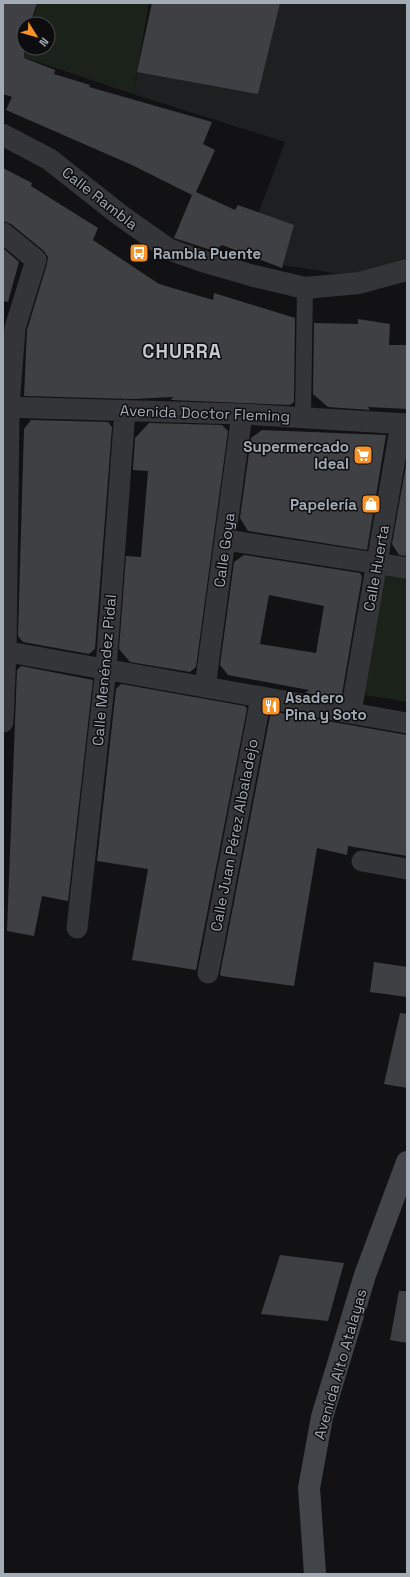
<svg xmlns="http://www.w3.org/2000/svg" width="410" height="1577" viewBox="0 0 410 1577" font-family="'Space Grotesk',sans-serif">
<rect width="100%" height="100%" fill="#121214"/>
<path fill="#1e1f21" d="M152,3H407V263L352,276L283,265L293,225L258,214L285,142L133,94Z"/>
<path fill="#1a221a" d="M38,3H149L133,94L20,56L24,48H48V24H31Z
M384,570L407,576V702L364,695Z"/>
<path fill="#3e4044" fill-rule="evenodd" d="M3,3H37L30,24H24V58L55,70L54,74L90,85L89,87L212,122L203,144L215,150L196,192L235,210L238,205L294,225L282,268L222,245L214,251L174,238L192,195L132,165L6,110L12,97L3,94Z
M152,3H280L258,94L137,72Z
M3,168L32,183L31,186L98,228L93,240L159,284L213,300L214,293L295,318L294,402L290,405L171,400L173,397L133,399L24,396L27,330L47,264L48,257L44,251L11,224L3,221Z
M3,248L19,262L8,302L3,301Z
M358,319L390,324L389,345H407V409L368,407L370,410L328,407L313,394L314,323L358,324Z
M31,420L108,422L112,427L95,649L89,654L23,642L18,636L24,429Z
M149,423L222,425L228,431L196,667L190,672L130,662L119,649L126,556L141,557L148,471L133,470L135,438Z
M262,430L386,435L367,550L248,531L240,518L251,438Z
M406,465L407,466V556L399,555L392,544Z
M244,555L360,573L362,577L342,694L337,698L305,693L309,690L228,675L220,665L234,562ZM269,595L324,606L316,653L260,644Z
M21,666L93,680L68,901L42,896L34,936L7,931L17,670Z
M121,684L245,706L247,709L196,970L132,960L148,869L97,861L116,689Z
M276,712L407,735V856L348,846L347,855L317,848L294,986L221,976L220,974L270,716Z
M374,962L407,967V997L370,992Z
M400,1013L407,1014V1088L384,1084Z
M280,1255L344,1263L328,1321L261,1314Z
M399,1291H407V1343L390,1340Z"/>
<g fill="none" stroke-linecap="round" stroke-linejoin="round">
<path stroke="#333539" stroke-width="16" d="M303,417L305,288"/>
<path stroke="#333539" stroke-width="21" d="M3,233L36,260L15,328L9,407L6,651L3,722
M3,407L242,414L407,424
M226,540L407,568
M3,651L407,723
M205,687L242,414
M351,712L401,424
M362,861L407,869
M77,928L106,668L125,410
M208,973L261,698"/>
<path stroke="#333539" stroke-width="22" d="M3,135L49,159L120,215L168,249L202,261L254,276L305,288L359,283L407,270"/>
<path stroke="#414449" stroke-width="22" d="M315,1574L309,1488L322,1417L365,1275L407,1162"/>
</g>
<defs>
<symbol id="bus-square" viewBox="-11 -11 22 22"><rect x="-9" y="-9" width="18" height="18" rx="4" fill="#f79227" stroke="#0d0d0f"/><path d="M-5-6H5V4H4V6H2V4H-2V6H-4V4H-5ZM-3.5-4V0h7V-4ZM-3.5 1.2v1.5H-2V1.2ZM2 1.2v1.5H3.5V1.2Z" fill="#fff"/></symbol>
<symbol id="supermarket-square" viewBox="-11 -11 22 22"><rect x="-9" y="-9" width="18" height="18" rx="4" fill="#f79227" stroke="#0d0d0f"/><path d="M-6-5.5h2.5l.6 2H6L4.5 2H-2.5L-4.4-4H-6ZM-1.5 3.2a1.3 1.3 0 1 0 .1 0ZM3 3.2a1.3 1.3 0 1 0 .1 0Z" fill="#fff"/></symbol>
<symbol id="shop-square" viewBox="-11 -11 22 22"><rect x="-9" y="-9" width="18" height="18" rx="4" fill="#f79227" stroke="#0d0d0f"/><path d="M-5-2.5h2.3a2.7 3.5 0 0 1 5.4 0H5L5.5 6h-11ZM-1.5-2.5h3a1.5 2.3 0 0 0-3 0Z" fill="#fff"/></symbol>
<symbol id="restaurant-square" viewBox="-11 -11 22 22"><rect x="-9" y="-9" width="18" height="18" rx="4" fill="#f79227" stroke="#0d0d0f"/><path d="M-5-6h1v4h1v-4h1v4h1v-4h1v5L-1.5 .5V6h-2V.5L-5-1ZM5-6V6H3V1.5H1.5Q1.5-4 5-6Z" fill="#fff"/></symbol>
</defs>
<g fill-rule="evenodd">
<use href="#bus-square" x="128" y="242" width="22" height="22"/>
<use href="#supermarket-square" x="352" y="444" width="22" height="22"/>
<use href="#shop-square" x="360" y="493" width="22" height="22"/>
<use href="#restaurant-square" x="260" y="695" width="22" height="22"/>
</g>
<g text-anchor="middle" dominant-baseline="central" stroke-width="3" stroke-linejoin="round" paint-order="stroke">
<g font-size="15" fill="#a3abb5" stroke="#0d0d0f">
<text transform="translate(100 198) rotate(38)">Calle Rambla</text>
<text transform="translate(205 413) rotate(2)">Avenida Doctor Fleming</text>
<text transform="translate(224 550) rotate(-82)">Calle Goya</text>
<text transform="translate(376 568) rotate(-80)">Calle Huerta</text>
<text transform="translate(104 670) rotate(-85)">Calle Menéndez Pidal</text>
<text transform="translate(234 835) rotate(-79)">Calle Juan Pérez Albaladejo</text>
<text transform="translate(340 1364) rotate(-74)">Avenida Alto Atalayas</text>
</g>
<g font-size="15" font-weight="bold" fill="#a3abb5" stroke="#0d0d0f" text-anchor="start">
<text x="153" y="253">Rambla Puente</text>
<text x="349" y="446" text-anchor="end">Supermercado<tspan x="349" dy="17">Ideal</tspan></text>
<text x="357" y="504" text-anchor="end">Papelería</text>
<text x="285" y="697">Asadero<tspan x="285" dy="17">Pina y Soto</tspan></text>
</g>
<g font-size="19" font-weight="bold" letter-spacing="1" fill="#c4c9d1" stroke="#0d0d0f">
<text x="182" y="351">CHURRA</text>
</g>
</g>
<rect width="410" height="1577" fill="none" stroke="#a3abb5" stroke-width="8"/>
<g transform="translate(36 36) rotate(127)"><circle r="19" fill="#0d0d0f" stroke="#494c51"/>
<path d="M0-3L7 15L0 10L-7 15Z" fill="#f79227"/>
<text y="-6" font-size="11" font-weight="bold" text-anchor="middle" fill="#a3abb5">N</text>
</g>
</svg>
